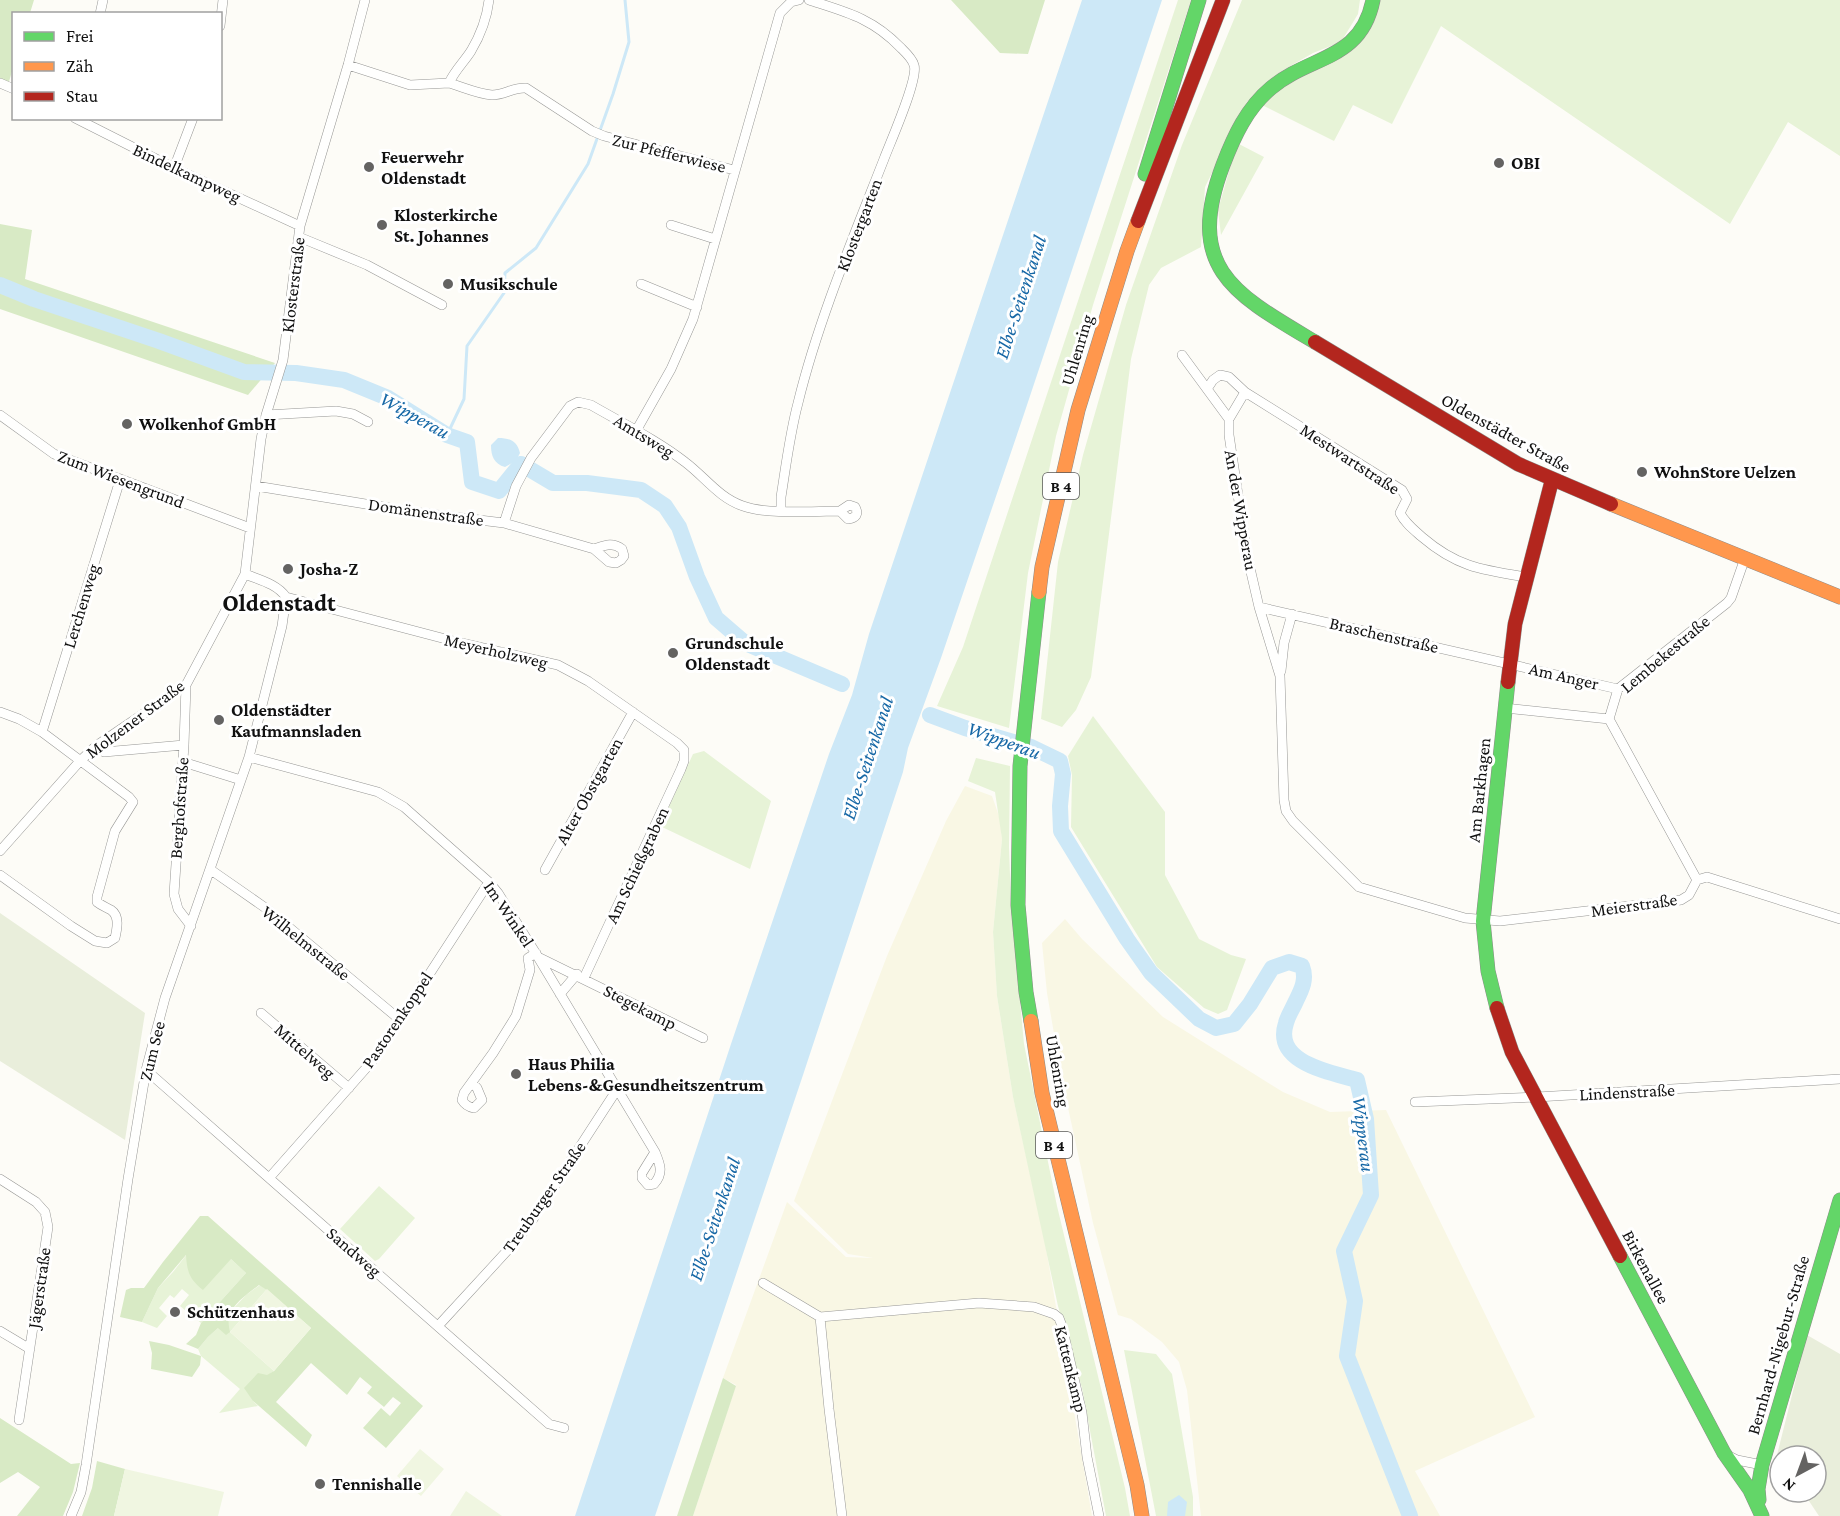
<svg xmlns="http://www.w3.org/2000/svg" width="1840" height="1516" viewBox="0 0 1840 1516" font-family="'Crimson Pro',serif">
<rect width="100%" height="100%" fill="#fdfcf7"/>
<path fill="#f9f7e4" d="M965,786L992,796L1000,819L1002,839L993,932L997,996L1013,1097L1044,1237L1092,1516H693L736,1385L723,1378L787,1202L846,1257L873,1258L848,1254L794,1201L887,956L946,821Z
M1065,919L1082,939L1163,1017L1283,1092L1330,1112L1386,1110L1535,1417L1415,1471L1440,1516H1201L1187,1390L1179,1362L1162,1342L1131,1319L1118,1315L1093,1223L1062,1080L1047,993L1042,943Z"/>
<path fill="#e7f3d7" d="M1178,0H1191L1093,305L1056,436L1028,573L1009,728L937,706L963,647Z
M1242,0H1360L1358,14L1341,42L1313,53L1280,72L1247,102L1205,187L1201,247L1161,268L1149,285L1131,359L1091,677L1076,710L1062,727L1041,719L1058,562L1083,455L1126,305L1182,145Z
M1379,0H1840V156L1788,122L1730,224L1441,26L1392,124L1353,105L1334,141L1260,104L1288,80L1339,56Z
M1237,143L1264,157L1221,235L1218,210Z
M1093,716L1165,812V875L1199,939L1231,955L1246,959L1227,1010L1218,1014L1204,1008L1157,967L1071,827L1072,775L1068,756Z
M704,751L771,801L750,869L660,826L693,754Z
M976,758L1010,766L1009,847L1011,904L1024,1044L1057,1206L1125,1488L1130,1516H1106L1082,1388L1058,1306L1013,1097L997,996L993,932L1002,839L995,792L968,781Z
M379,1186L415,1218L379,1259L375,1261L340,1229Z
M187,1254L231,1259L246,1273L201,1323L180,1306L189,1295L182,1289L174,1298L170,1295L159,1308L167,1316L157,1328L142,1322L158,1288L173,1272Z
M260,1285L267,1289L230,1332L274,1371L267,1376L253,1401L258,1406L219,1413L240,1389L201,1356L198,1349L208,1337L229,1318L232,1310L246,1295Z
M1124,1350L1156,1354L1172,1374L1193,1497V1516H1156Z"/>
<path fill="#d8eac5" d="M0,0H34L30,13L14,14L13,68L8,85L0,78Z
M951,0H1045L1028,54L1000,53Z
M0,224L32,230L25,279L275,363L248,395L0,309Z
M200,1216H208L423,1406L386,1448L363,1428L381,1408L390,1416L401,1403L393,1397L384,1407L367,1393L372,1387L360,1377L347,1395L311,1363L276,1402L312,1435L306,1447L253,1401L244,1388L258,1373L267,1375L274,1371L311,1328L267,1290L259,1285C249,1293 232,1304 229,1317C228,1322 229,1328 230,1332L226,1335L218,1328L208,1337L198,1349L186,1344L196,1335L201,1323L246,1273L231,1259L203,1290C189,1279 187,1271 186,1255L158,1288L142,1322L120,1317L126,1290L131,1288H144L163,1262Z
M149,1341L169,1345L201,1356L200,1365L192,1377L151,1369L152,1353Z
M723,1378L736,1386L693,1516H677Z
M0,1418L71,1464L80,1463L73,1492L63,1516H17L40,1487L18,1472L0,1483Z
M97,1461L125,1469L114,1516H82L92,1488Z"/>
<path fill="#e9eedb" d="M0,913L145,1013L125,1140L0,1061Z
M1807,1335L1840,1354V1516H1819L1803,1492H1816V1456H1780V1460L1777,1455Z"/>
<path fill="#f0f6e1" d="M267,1289L311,1328L274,1371L230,1332Z
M420,1449L444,1469L421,1496L397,1476Z
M125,1469L224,1492L218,1516H114Z
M466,1491L502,1516H450Z"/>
<path fill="#cde8f7" d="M1082,0H1162L1024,414L941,658L908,748L903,772L803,1075L655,1516H575L731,1044L829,754L852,695L869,634Z
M498,438C510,438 517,441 520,453L516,461L505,467C494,464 491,456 491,445Z
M1179,1495L1187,1502L1185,1516H1167L1168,1502Z"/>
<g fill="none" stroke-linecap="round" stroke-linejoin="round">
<path stroke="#cde8f7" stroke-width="3" d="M447,435L464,399L467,346L504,293L505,273L536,248L588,164L613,94L629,42L625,0"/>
<path stroke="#cde8f7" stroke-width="16" d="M0,285L34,299L159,341L244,372L296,373L344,380L388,398L447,435L467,442L472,482L499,491L521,464L553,483H587L641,490L665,506L679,527L697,577L716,618L745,643L842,684
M930,715L965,728L1031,747L1060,761L1063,774L1060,806L1061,831L1127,939L1151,973L1199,1019L1216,1028L1234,1024L1250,1004L1272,968L1289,962L1302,966C1307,979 1302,989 1296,1001C1293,1008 1288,1015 1286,1023C1273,1063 1330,1072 1357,1080L1366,1119L1371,1195L1344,1251L1355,1301L1347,1356L1410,1516"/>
<defs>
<path id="street" d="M100,14L103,0
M220,26L223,0
M348,65L410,85L449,83C455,70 464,62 471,51C480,36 487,17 489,0
M0,83L14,89
M449,83C463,87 478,94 492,95C504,95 514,87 526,88L592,131L604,136L734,170
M75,118L174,168L300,226
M174,168L193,118
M671,225L715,239
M299,237L367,265L442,305
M641,284L697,307
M1182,355L1229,419V435L1247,555L1259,607L1280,676L1284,800L1286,811L1293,821L1359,887L1465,918L1500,921L1681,900L1689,895L1697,880L1707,877L1840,919
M1207,389L1213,380L1220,375L1229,377L1245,392L1402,490L1407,499L1400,513C1405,523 1413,529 1422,537C1457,567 1482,570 1526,577
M0,415L54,454L250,528
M266,415L336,411L353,414L368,422
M1229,419L1245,392
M636,431L671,369L693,319L780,13L791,2L799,0
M256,486L414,512L504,523L594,549L609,562L616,563L621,560L624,556L622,549C612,542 606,545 594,549
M781,511V497C786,465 790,433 798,403C818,321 853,238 884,159C890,143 919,78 914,65C912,58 905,52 900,47C872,18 846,12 809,0
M504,523L516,486L531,458L570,406L578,402L591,405C622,423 657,440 685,462C705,477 719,498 743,506C768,515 812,511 840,511L849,505L855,507C859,514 856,518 848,519L840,511
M245,574C260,580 277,584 286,597
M286,597L457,642L558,665L588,681L677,743L684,750V761L681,769L584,978
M1259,607L1618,689
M1281,671L1284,643L1292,614
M186,685L184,745L174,894L178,909L191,926
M1505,708L1609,719
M0,712L19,719L42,732L129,797L133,802L115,831L97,897V902C102,906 106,907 111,910C120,916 117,929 115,938L107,943L95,941L71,926L0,875
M42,732L120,480
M96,746L104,752L184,745
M249,757L378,792L404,807L489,882L498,893L538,957L655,1152C660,1164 664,1173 654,1184L648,1185L642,1178V1173L655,1152
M183,762L241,780
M0,851L80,761L96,746L186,685L245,574L261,439L266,415L283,360L300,226L348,65L365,0
M211,870L267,909L399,1019
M545,870L633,712
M1697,880L1609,719L1618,689L1727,603L1731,598L1745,558
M538,957L703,1038
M560,994L577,974
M261,1013L349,1088
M146,1070L549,1424L564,1428
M472,1083L477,1088L482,1100L474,1108C468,1107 465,1105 462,1100L464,1093L493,1053L516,1016L530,970L528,958L536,953
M1415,1102L1537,1097L1840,1079
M270,1177L375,1058L489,882
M0,1179L36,1202L45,1212L48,1227L19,1420
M763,1283L820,1317L979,1303L1034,1307L1054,1314L1059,1318L1062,1326L1082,1413L1087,1457L1099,1516
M820,1317L829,1409L842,1516
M438,1326L518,1239L533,1219L618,1088
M0,1331L30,1349
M1727,1455L1737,1460L1762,1465
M71,1516L81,1492L86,1465L128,1179L146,1070L165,998L249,757L282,626L286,597"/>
<path id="fast" d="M1145,174L1199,0
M1315,342C1234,294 1184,268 1223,165C1234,136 1247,108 1271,88C1310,55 1361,61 1373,0
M1497,1008L1488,971L1483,921L1508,682
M1031,1021L1026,992L1018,905L1020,766L1039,592
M1620,1256L1724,1453L1750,1490L1762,1516
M1759,1500L1758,1489L1762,1465L1840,1200"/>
<path id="slow" d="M1611,504L1840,597
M1039,592L1042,567L1078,410L1127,251L1138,221
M1031,1021L1042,1093L1137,1485L1142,1516"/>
<path id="jam" d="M1138,221L1223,0
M1315,342L1518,464L1611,504
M1508,682L1515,624L1552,480
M1497,1008L1512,1052L1620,1256"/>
</defs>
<use href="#street" stroke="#979795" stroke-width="10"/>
<use href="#fast" stroke="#8e8d8b" stroke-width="15"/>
<use href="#slow" stroke="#8e8d8b" stroke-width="15"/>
<use href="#jam" stroke="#8e8d8b" stroke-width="15"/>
<use href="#street" stroke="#fffffe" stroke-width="9"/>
<use href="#fast" stroke="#63d668" stroke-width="14"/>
<use href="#slow" stroke="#ff974d" stroke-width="14"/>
<use href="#jam" stroke="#b3261e" stroke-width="14"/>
</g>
<g fill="#646362" stroke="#fff" stroke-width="2">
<circle cx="1499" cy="163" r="6"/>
<circle cx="369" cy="167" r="6"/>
<circle cx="382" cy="225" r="6"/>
<circle cx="448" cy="284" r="6"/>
<circle cx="127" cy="424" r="6"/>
<circle cx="1642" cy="472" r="6"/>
<circle cx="288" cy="569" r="6"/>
<circle cx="673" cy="653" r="6"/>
<circle cx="219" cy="720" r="6"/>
<circle cx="516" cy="1074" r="6"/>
<circle cx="175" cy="1312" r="6"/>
<circle cx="320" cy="1484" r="6"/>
</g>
<g text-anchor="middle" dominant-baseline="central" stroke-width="6" stroke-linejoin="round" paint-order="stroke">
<g fill="#fff" stroke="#585858" stroke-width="1.5">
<rect x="1043" y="473" width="36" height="26" rx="4.5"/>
<rect x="1036" y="1132" width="36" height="26" rx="4.5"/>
</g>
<g font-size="16" font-weight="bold" fill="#111">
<text x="1061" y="486">B 4</text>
<text x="1054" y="1145">B 4</text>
</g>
<g font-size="18" fill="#111" stroke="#fff">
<text transform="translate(669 153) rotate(14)">Zur Pfefferwiese</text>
<text transform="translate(187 173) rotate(25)">Bindelkampweg</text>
<text transform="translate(859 225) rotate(-69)">Klostergarten</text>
<text transform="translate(293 285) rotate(-83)">Klosterstraße</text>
<text transform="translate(1077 350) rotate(-73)">Uhlenring</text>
<text transform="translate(1506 433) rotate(29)">Oldenstädter Straße</text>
<text transform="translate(644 436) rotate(31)">Amtsweg</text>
<text transform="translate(1350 459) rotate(33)">Mestwartstraße</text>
<text transform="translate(121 479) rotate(21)">Zum Wiesengrund</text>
<text transform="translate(1241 510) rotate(80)">An der Wipperau</text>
<text transform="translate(426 512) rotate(8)">Domänenstraße</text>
<text transform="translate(81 606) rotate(-73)">Lerchenweg</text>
<text transform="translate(1384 635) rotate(13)">Braschenstraße</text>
<text transform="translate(496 651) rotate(13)">Meyerholzweg</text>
<text transform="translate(1665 654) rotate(-40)">Lembekestraße</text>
<text transform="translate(1564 676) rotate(13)">Am Anger</text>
<text transform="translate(135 719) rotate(-37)">Molzener Straße</text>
<text transform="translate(1479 790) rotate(-84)">Am Barkhagen</text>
<text transform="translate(589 791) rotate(-61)">Alter Obstgarten</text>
<text transform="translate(179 808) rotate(-86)">Berghofstraße</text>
<text transform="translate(637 865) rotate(-65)">Am Schießgraben</text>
<text transform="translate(1634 905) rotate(-8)">Meierstraße</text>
<text transform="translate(509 914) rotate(56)">Im Winkel</text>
<text transform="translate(306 943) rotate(39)">Wilhelmstraße</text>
<text transform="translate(640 1007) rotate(27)">Stegekamp</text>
<text transform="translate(397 1020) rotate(-56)">Pastorenkoppel</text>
<text transform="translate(152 1051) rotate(-76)">Zum See</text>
<text transform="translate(305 1051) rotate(41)">Mittelweg</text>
<text transform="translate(1058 1071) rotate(80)">Uhlenring</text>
<text transform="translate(1627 1092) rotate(-3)">Lindenstraße</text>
<text transform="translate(544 1197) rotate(-55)">Treuburger Straße</text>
<text transform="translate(354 1252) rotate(41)">Sandweg</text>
<text transform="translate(1646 1267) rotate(62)">Birkenallee</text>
<text transform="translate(39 1288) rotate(-82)">Jägerstraße</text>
<text transform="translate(1778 1345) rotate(-74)">Bernhard-Nigebur-Straße</text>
<text transform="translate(1071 1369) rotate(76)">Kattenkamp</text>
</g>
<g font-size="18" font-weight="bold" fill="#111" stroke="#fff" text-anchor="start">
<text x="381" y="157">Feuerwehr<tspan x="381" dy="21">Oldenstadt</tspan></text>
<text x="1511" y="163">OBI</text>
<text x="394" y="215">Klosterkirche<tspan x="394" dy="21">St. Johannes</tspan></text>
<text x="460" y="284">Musikschule</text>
<text x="139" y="424">Wolkenhof GmbH</text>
<text x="1654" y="472">WohnStore Uelzen</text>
<text x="300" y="569">Josha-Z</text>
<text x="685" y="643">Grundschule<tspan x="685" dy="21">Oldenstadt</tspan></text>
<text x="231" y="710">Oldenstädter<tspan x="231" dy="21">Kaufmannsladen</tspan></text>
<text x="528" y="1064">Haus Philia<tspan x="528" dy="21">Lebens-&amp;Gesundheitszentrum</tspan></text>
<text x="187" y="1312">Schützenhaus</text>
<text x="332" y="1484">Tennishalle</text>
</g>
<g font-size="20" font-style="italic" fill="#1768a6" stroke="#fff">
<text transform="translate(1020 297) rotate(-72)">Elbe-Seitenkanal</text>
<text transform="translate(415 415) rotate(29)">Wipperau</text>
<text transform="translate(1004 740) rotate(20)">Wipperau</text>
<text transform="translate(867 758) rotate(-72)">Elbe-Seitenkanal</text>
<text transform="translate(1364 1134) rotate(83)">Wipperau</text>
<text transform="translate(714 1219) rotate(-72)">Elbe-Seitenkanal</text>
</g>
<g font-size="24" font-weight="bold" fill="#111" stroke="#fff">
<text x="279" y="602">Oldenstadt</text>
</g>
</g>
<rect x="12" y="12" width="210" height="108" fill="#ffffff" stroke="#a0a0a0" stroke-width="1.5"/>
<rect x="24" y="32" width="30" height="9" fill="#63d668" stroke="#a0a0a0" stroke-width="1.5"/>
<text x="66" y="42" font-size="18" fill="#111111">Frei</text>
<rect x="24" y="62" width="30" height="9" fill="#ff974d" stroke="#a0a0a0" stroke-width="1.5"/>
<text x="66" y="72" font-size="18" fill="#111111">Zäh</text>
<rect x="24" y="92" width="30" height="9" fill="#b3261e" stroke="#a0a0a0" stroke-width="1.5"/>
<text x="66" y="102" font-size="18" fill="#111111">Stau</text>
<g transform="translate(1798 1474) rotate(221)"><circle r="28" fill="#ffffff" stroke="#a0a0a0" stroke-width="1.5"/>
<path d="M0-4.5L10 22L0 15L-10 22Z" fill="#646362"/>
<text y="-9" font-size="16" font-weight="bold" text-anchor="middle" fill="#111111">N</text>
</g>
</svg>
